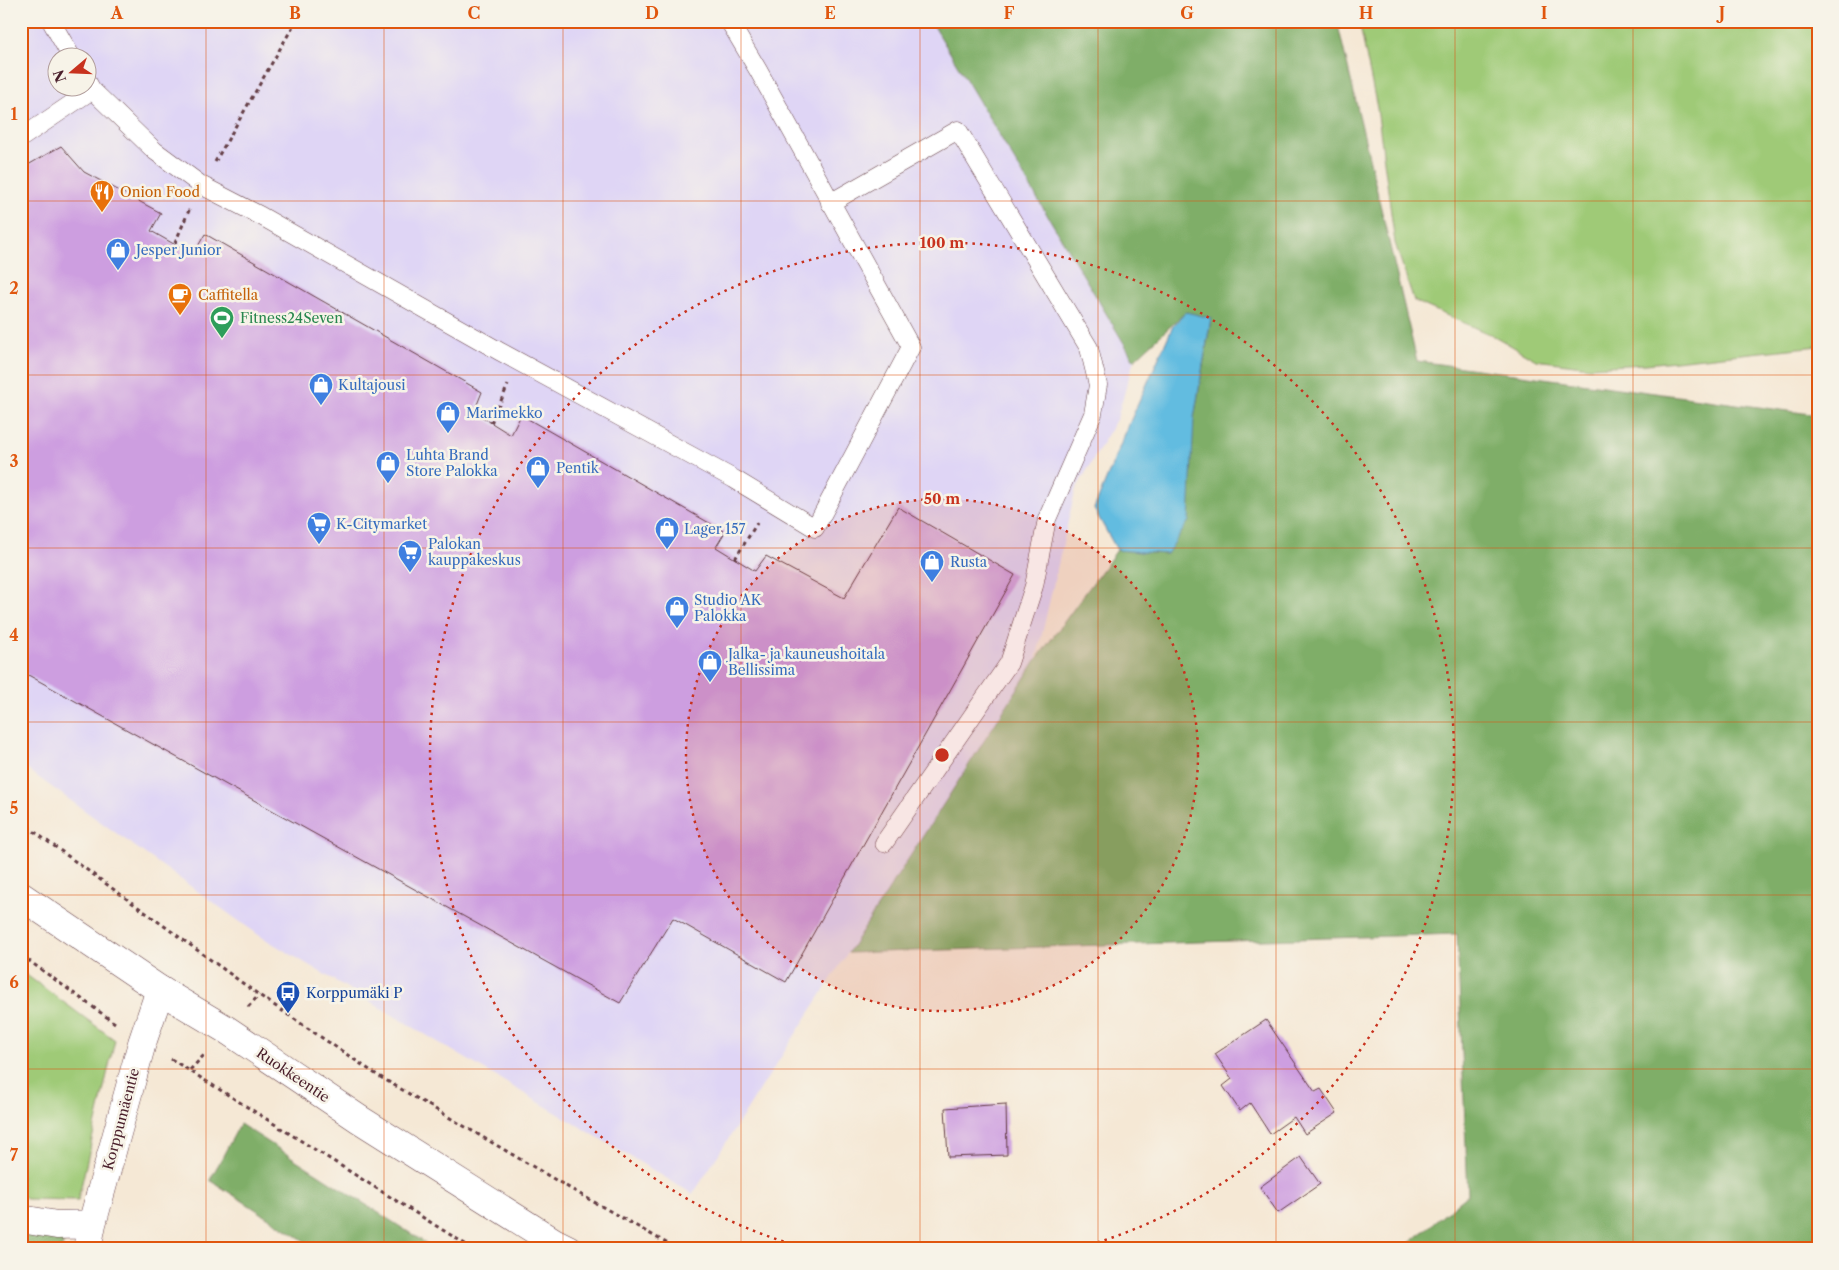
<svg xmlns="http://www.w3.org/2000/svg" width="1839" height="1270" viewBox="0 0 1839 1270" font-family="'Libre Caslon Text',serif">
<rect width="100%" height="100%" fill="#f7f3e8"/>
<filter id="ink" filterUnits="userSpaceOnUse"><feTurbulence type="fractalNoise" baseFrequency=".02" numOctaves="2"/><feDisplacementMap in="SourceGraphic" scale="10" xChannelSelector="R" yChannelSelector="G"/><feConvolveMatrix kernelMatrix="1 2 1 2 8 2 1 2 1" color-interpolation-filters="sRGB"/></filter>
<filter id="wash" filterUnits="userSpaceOnUse"><feTurbulence type="fractalNoise" baseFrequency=".0096" numOctaves="4" result="noise"/><feDisplacementMap in="SourceGraphic" scale="20" xChannelSelector="R" yChannelSelector="G"/><feGaussianBlur stdDeviation="1.12" result="paint"/><feColorMatrix in="noise" values="0 0 0 0 0 0 0 0 0 0 0 0 0 0 0 0 0 1.4 0 .05"/><feComposite in="paint" operator="in"/></filter>
<g filter="url(#wash)">
<rect width="100%" height="100%" fill="#f5e8d5"/>
<path fill="#dfd5f5" fill-rule="evenodd" d="M22,21H931L1134,360L1117,418L1075,491L1036,660L693,1194L260,936L21,765ZM58,58H88V88H58Z"/>
<path fill="#9fca77" stroke="#747451" d="M1359,21H1818V346L1646,364L1590,367L1536,360L1496,337L1414,301L1395,243L1377,108Z
M21,971L115,1040L78,1200L26,1199L21,1196Z"/>
<path fill="#7fae68" stroke="#64664a" d="M931,21H1337L1417,361L1818,415V1249H1402L1468,1195L1457,934L848,953L1036,660L1117,550L1167,554L1194,418L1211,319L1186,312L1134,360Z
M240,1124L435,1249H317L210,1180Z
M21,1232L64,1240L62,1249H21Z"/>
<path fill="#62bce0" stroke="#566e86" d="M1186,312L1211,318L1194,418L1189,521L1167,554L1117,550L1094,509L1129,424L1173,326Z"/>
<g id="blocks">
<path fill="#cd9ee0" d="M61,146L84,172L161,213L151,231L193,255L205,234L482,392L474,412L511,435L521,415L725,532L716,547L755,571L766,556L844,598L898,507L1015,575L786,982L673,918L620,1003L21,671V169Z
M1266,1020L1315,1092L1321,1089L1337,1113L1305,1134L1294,1117L1270,1134L1250,1103L1240,1111L1223,1086L1232,1079L1215,1054Z
M1006,1104L1007,1155L948,1157L945,1108Z
M1301,1157L1320,1184L1278,1213L1260,1187Z
M225,1243L251,1248V1249H224Z
M900,1244V1249H835V1245Z"/>
</g>
</g>
<g filter="url(#ink)">
<use href="#blocks" fill-opacity="0" stroke="#643d44" stroke-width="1"/>
<g fill="none" stroke-linecap="round" stroke-linejoin="round">
<defs>
<path id="service" d="M51,21L72,58
M88,83L92,90L155,151L201,185L261,216L499,351L734,479L815,528L911,347L758,70L729,21
M21,138L92,90
M830,203L958,130L1089,348L1098,385L1093,414L1047,519L1034,586L1009,663L884,843"/>
<path id="minor" d="M21,1219L57,1225L92,1224
M87,1249L92,1224L142,1043L160,990"/>
<path id="tertiary" d="M21,896L160,990L227,1030L359,1119L554,1242L568,1249"/>
</defs>
<use href="#service" stroke="#643d44" stroke-width="19"/>
<use href="#minor" stroke="#643d44" stroke-width="29"/>
<use href="#tertiary" stroke="#643d44" stroke-width="29"/>
<path stroke="#643d44" stroke-width="3" stroke-dasharray="4 4" stroke-linecap="butt" d="M215,162L296,21
M175,243L190,208
M491,423L508,385
M735,559L757,523
M21,822L259,995L377,1075L571,1189L677,1249
M21,955L115,1023
M248,1007L259,995
M171,1059L473,1249
M190,1070L205,1054"/>
<use href="#service" stroke="#fff" stroke-width="18"/>
<use href="#minor" stroke="#fff" stroke-width="28"/>
<use href="#tertiary" stroke="#fff" stroke-width="28"/>
</g>
</g>
<path fill="none" stroke="#e0560e" stroke-width="1" stroke-opacity="0.55" d="M206,21V1249M384,21V1249M563,21V1249M741,21V1249M920,21V1249M1098,21V1249M1276,21V1249M1455,21V1249M1633,21V1249M21,201H1818M21,375H1818M21,548H1818M21,722H1818M21,895H1818M21,1069H1818"/>
<circle cx="942" cy="755" r="256" fill="#c8321e" fill-opacity=".12"/>
<g fill="none" stroke="#c8321e" stroke-width="2.5" stroke-dasharray="2.5 5">
<circle cx="942" cy="755" r="256"/>
<path d="M805 1248A512 512 0 1 1 1079 1248"/>
</g>
<defs>
<symbol id="restaurant-pin" viewBox="-11 -11 22 30"><path d="M0 17L-7.5 6A9.5 9.5 0 1 1 7.5 6Z" fill="#e8710a" stroke="#f7f3e8"/><path d="M-5-6h1v4h1v-4h1v4h1v-4h1v5L-1.5 .5V6h-2V.5L-5-1ZM5-6V6H3V1.5H1.5Q1.5-4 5-6Z" fill="#fff"/></symbol>
<symbol id="shop-pin" viewBox="-11 -11 22 30"><path d="M0 17L-7.5 6A9.5 9.5 0 1 1 7.5 6Z" fill="#3f7fe0" stroke="#f7f3e8"/><path d="M-5-2.5h2.3a2.7 3.5 0 0 1 5.4 0H5L5.5 6h-11ZM-1.5-2.5h3a1.5 2.3 0 0 0-3 0Z" fill="#fff"/></symbol>
<symbol id="cafe-pin" viewBox="-11 -11 22 30"><path d="M0 17L-7.5 6A9.5 9.5 0 1 1 7.5 6Z" fill="#e8710a" stroke="#f7f3e8"/><path d="M-5.5-4.5H6V0H3Q3 3.5 0 3.5H-2.5Q-5.5 3.5-5.5 0ZM3-3.2v2h1.7v-2ZM-6 4.5H4V6H-6Z" fill="#fff"/></symbol>
<symbol id="stadium-pin" viewBox="-11 -11 22 30"><path d="M0 17L-7.5 6A9.5 9.5 0 1 1 7.5 6Z" fill="#2e9e5b" stroke="#f7f3e8"/><path d="M0-5a6.5 5 0 1 0 0 10a6.5 5 0 1 0 0-10ZM-3.5-1.8h7v3.6h-7Z" fill="#fff"/></symbol>
<symbol id="supermarket-pin" viewBox="-11 -11 22 30"><path d="M0 17L-7.5 6A9.5 9.5 0 1 1 7.5 6Z" fill="#3f7fe0" stroke="#f7f3e8"/><path d="M-6-5.5h2.5l.6 2H6L4.5 2H-2.5L-4.4-4H-6ZM-1.5 3.2a1.3 1.3 0 1 0 .1 0ZM3 3.2a1.3 1.3 0 1 0 .1 0Z" fill="#fff"/></symbol>
<symbol id="bus-pin" viewBox="-11 -11 22 30"><path d="M0 17L-7.5 6A9.5 9.5 0 1 1 7.5 6Z" fill="#1a4fb4" stroke="#f7f3e8"/><path d="M-5-6H5V4H4V6H2V4H-2V6H-4V4H-5ZM-3.5-4V0h7V-4ZM-3.5 1.2v1.5H-2V1.2ZM2 1.2v1.5H3.5V1.2Z" fill="#fff"/></symbol>
</defs>
<g fill-rule="evenodd">
<use href="#restaurant-pin" x="88" y="178" width="28" height="38"/>
<use href="#shop-pin" x="104" y="236" width="28" height="38"/>
<use href="#cafe-pin" x="166" y="281" width="28" height="38"/>
<use href="#stadium-pin" x="208" y="304" width="28" height="38"/>
<use href="#shop-pin" x="307" y="371" width="28" height="38"/>
<use href="#shop-pin" x="434" y="399" width="28" height="38"/>
<use href="#shop-pin" x="374" y="449" width="28" height="38"/>
<use href="#shop-pin" x="524" y="454" width="28" height="38"/>
<use href="#supermarket-pin" x="305" y="510" width="28" height="38"/>
<use href="#shop-pin" x="653" y="515" width="28" height="38"/>
<use href="#supermarket-pin" x="396" y="538" width="28" height="38"/>
<use href="#shop-pin" x="918" y="548" width="28" height="38"/>
<use href="#shop-pin" x="663" y="594" width="28" height="38"/>
<use href="#shop-pin" x="696" y="648" width="28" height="38"/>
<use href="#bus-pin" x="274" y="979" width="28" height="38"/>
</g>
<g text-anchor="middle" dominant-baseline="central" stroke-width="5" stroke-linejoin="round" paint-order="stroke">
<g font-size="14" fill="#c56008" stroke="#f7f3e8" text-anchor="start">
<text x="120" y="192">Onion Food</text>
<text x="198" y="295">Caffitella</text>
</g>
<g font-size="14" fill="#366cbe" stroke="#f7f3e8" text-anchor="start">
<text x="136" y="250">Jesper Junior</text>
<text x="338" y="385">Kultajousi</text>
<text x="466" y="413">Marimekko</text>
<text x="406" y="455">Luhta Brand<tspan x="406" dy="16">Store Palokka</tspan></text>
<text x="556" y="468">Pentik</text>
<text x="336" y="524">K-Citymarket</text>
<text x="684" y="529">Lager 157</text>
<text x="428" y="544">Palokan<tspan x="428" dy="16">kauppakeskus</tspan></text>
<text x="950" y="562">Rusta</text>
<text x="694" y="600">Studio AK<tspan x="694" dy="16">Palokka</tspan></text>
<text x="728" y="654">Jalka- ja kauneushoitala<tspan x="728" dy="16">Bellissima</tspan></text>
</g>
<g font-size="14" fill="#27864d" stroke="#f7f3e8" text-anchor="start">
<text x="240" y="318">Fitness24Seven</text>
</g>
<g font-size="14" fill="#164399" stroke="#f7f3e8" text-anchor="start">
<text x="306" y="993">Korppumäki P</text>
</g>
<g font-size="14" fill="#4a1f2b" stroke="#f7f3e8">
<text transform="translate(293 1075) rotate(34)">Ruokkeentie</text>
<text transform="translate(121 1119) rotate(-75)">Korppumäentie</text>
</g>
</g>
<circle cx="942" cy="755" r="8" fill="#c8321e" stroke="#f7f3e8" stroke-width="2.5"/>
<g font-size="15" text-anchor="middle" font-weight="bold" fill="#c8321e" stroke="#f7f3e8" stroke-width="5" stroke-linejoin="round" paint-order="stroke">
<text x="942" y="248">100 m</text>
<text x="942" y="504">50 m</text>
</g>
<rect width="1839" height="1270" fill="none" stroke="#f7f3e8" stroke-width="55"/>
<g transform="translate(72 72) rotate(251)"><circle r="24" fill="#f7f3e8" stroke="#b29e9c"/>
<path d="M0-4L9 19L0 12L-9 19Z" fill="#c8321e"/>
<text y="-8" font-size="14" font-weight="bold" text-anchor="middle" fill="#4a1f2b">N</text>
</g>
<rect x="28" y="28" width="1784" height="1214" fill="none" stroke="#e0560e" stroke-width="2"/>
<g font-size="16" text-anchor="middle" font-weight="bold" fill="#e0560e">
<text x="117" y="19">A</text>
<text x="295" y="19">B</text>
<text x="474" y="19">C</text>
<text x="652" y="19">D</text>
<text x="830" y="19">E</text>
<text x="1009" y="19">F</text>
<text x="1187" y="19">G</text>
<text x="1366" y="19">H</text>
<text x="1544" y="19">I</text>
<text x="1722" y="19">J</text>
<text x="14" y="120">1</text>
<text x="14" y="294">2</text>
<text x="14" y="467">3</text>
<text x="14" y="641">4</text>
<text x="14" y="814">5</text>
<text x="14" y="988">6</text>
<text x="14" y="1161">7</text>
</g>
</svg>
